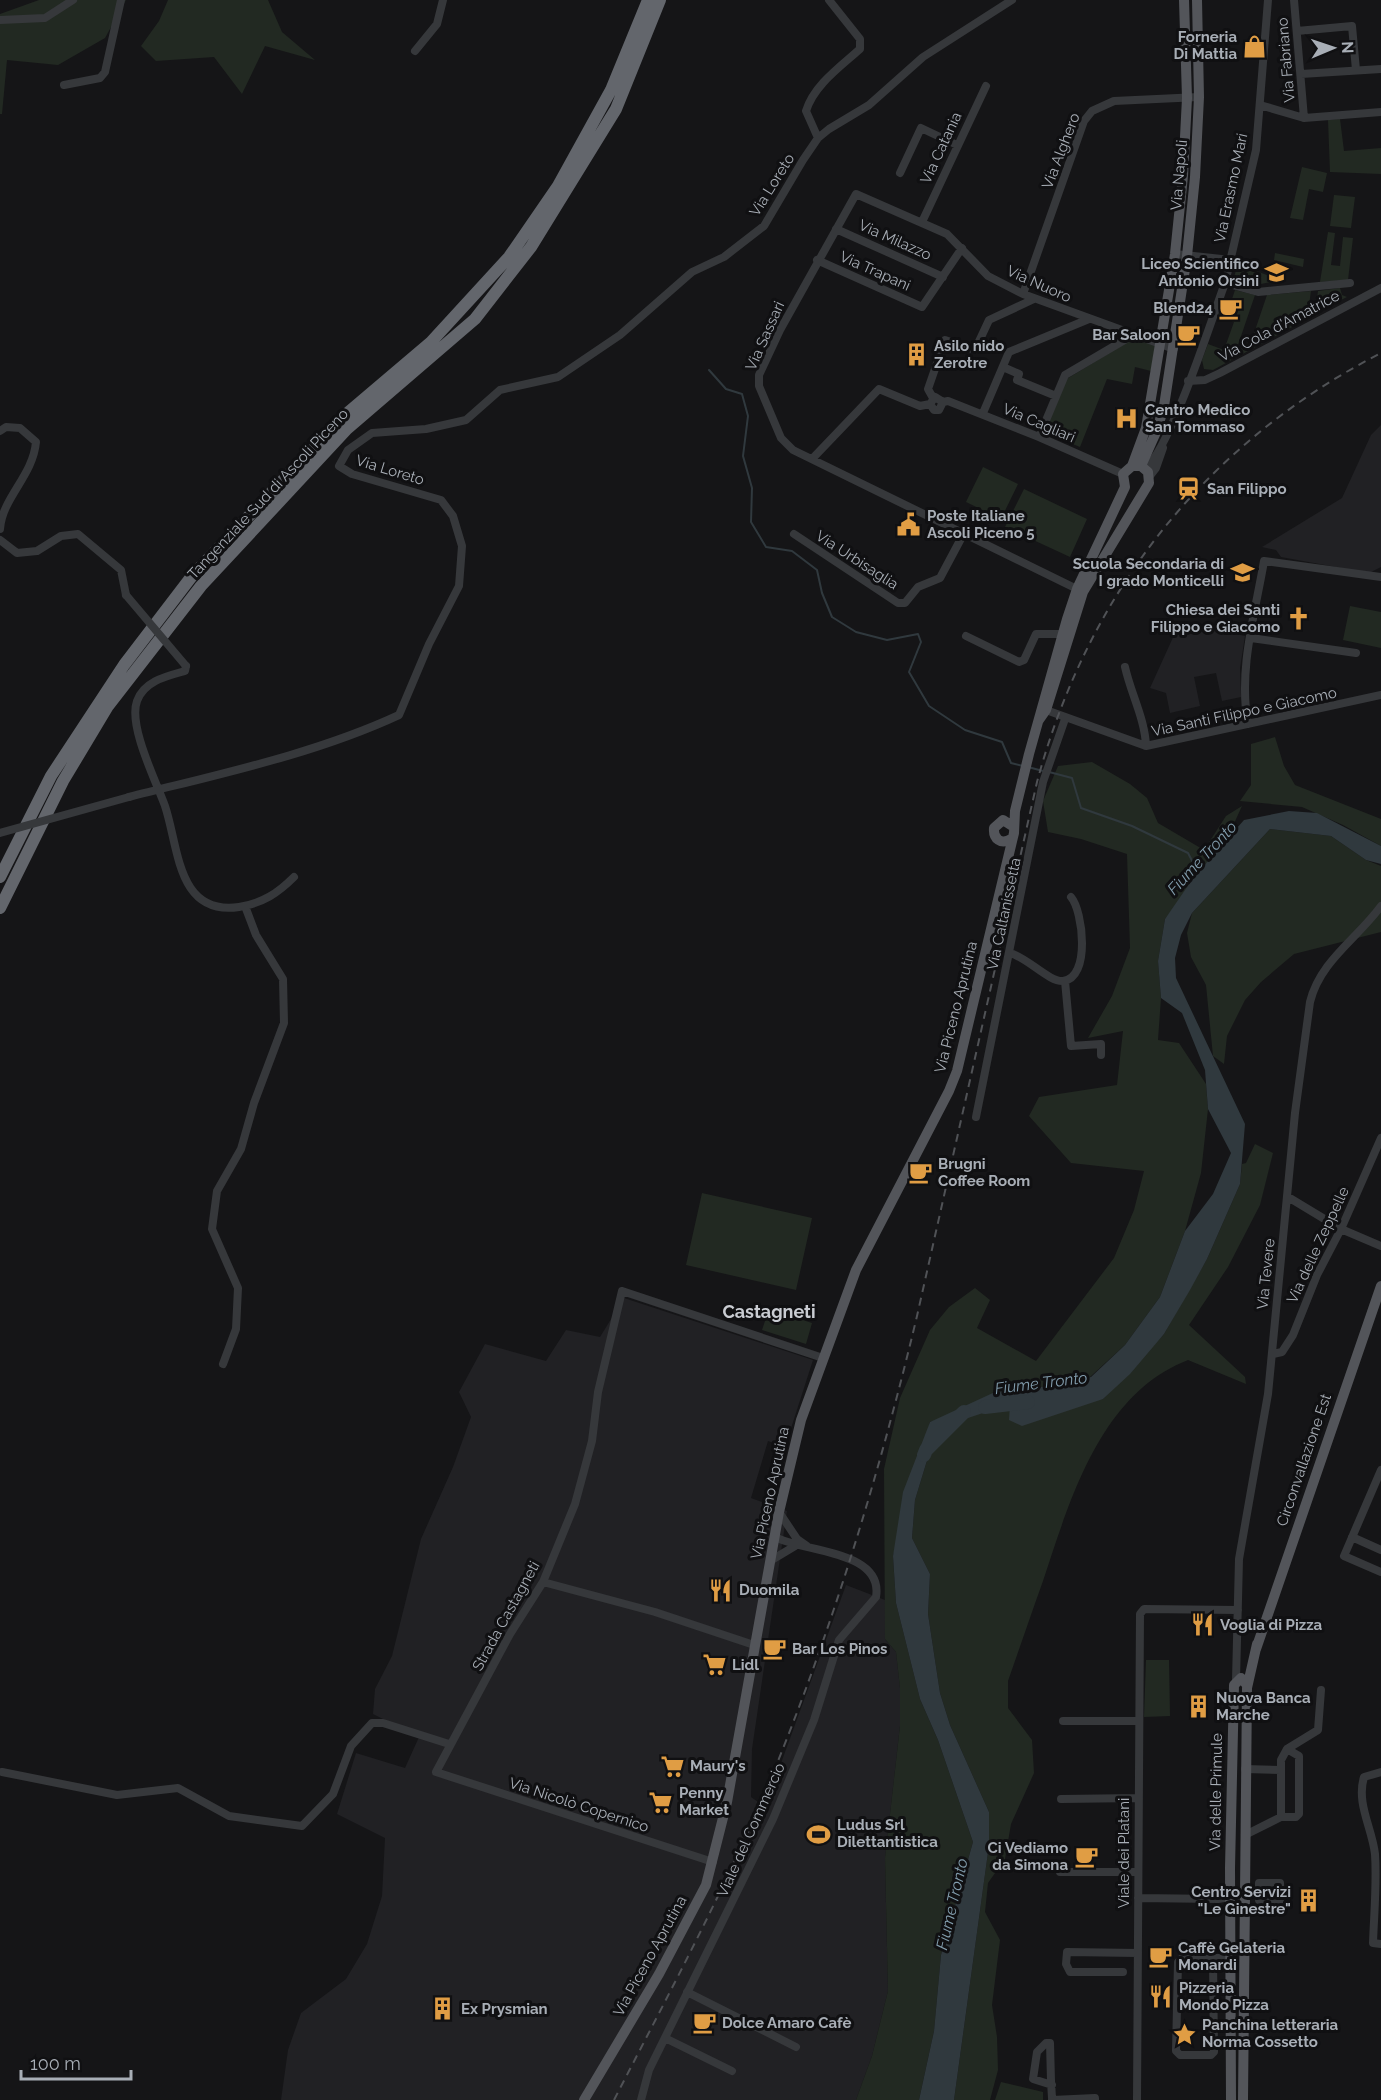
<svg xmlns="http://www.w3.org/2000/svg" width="1381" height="2100" viewBox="0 0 1381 2100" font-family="Raleway,sans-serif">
<rect width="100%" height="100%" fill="#151517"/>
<path fill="#212124" d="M1381,425V567L1369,573L1281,557L1276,550L1262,547L1342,498L1371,435Z
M1180,622L1245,636L1240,668L1241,697L1222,701L1216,673L1194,677L1200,706L1170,713L1166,693L1150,688Z
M624,1298L813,1360L785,1447L768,1441L751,1498L787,1511L752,1749L751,1797L765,1807L846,1585L885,1600V1639L896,1652L900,1688V1726L885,1859L888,1991L872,2056L856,2100H281L288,2050L301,2013L346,1979L367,1944L382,1896L385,1838L337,1814L356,1753L405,1768L419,1737L373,1714L375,1689L392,1656L421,1539L453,1467L471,1417L459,1392L485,1344L546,1361L566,1330L600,1337Z"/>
<path fill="#222922" d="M39,0H126L105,38L58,65L7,60L2,114H0V14Z
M168,0H268L282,32L315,60L265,46L242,94L214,57L156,61L141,46L159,21Z
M1340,119L1344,151L1381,148V174L1330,172L1328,120Z
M1302,167L1327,173L1323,192L1309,189L1303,220L1290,218Z
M1334,195L1355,197L1351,228L1330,226Z
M1328,232L1335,233L1331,265L1340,266L1343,237L1353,238L1348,280L1320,282Z
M1275,253L1304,259L1303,267L1274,260Z
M1238,264L1280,280L1256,285L1234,277Z
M1340,288L1342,295L1347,297L1315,313L1318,291Z
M1235,290L1255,295L1238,345L1249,348L1267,295L1311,291L1307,319L1213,370L1204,369L1202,360L1208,344L1224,350L1234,322L1218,316L1224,300L1231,302Z
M1134,338L1155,346L1151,371L1135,367L1132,384L1107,379L1080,447L1044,432L1065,380Z
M983,467L1018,484L1001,519L966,502Z
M1024,489L1087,519L1070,557L1005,527Z
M1350,606L1381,612V648L1343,640Z
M1275,737L1284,766L1295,785L1381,819V846L1343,825L1302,807L1240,801L1251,785V744Z
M1092,762L1130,784L1147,798L1158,823L1204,850L1226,816L1242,806L1226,841L1165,919L1158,961L1161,998L1158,1040L1179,1043L1206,1084L1208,1109L1201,1173L1185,1231L1160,1297L1125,1345L1090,1377L1050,1386L930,1422L893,1556L896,1603L920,1699L938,1740L973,1842L941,1955L934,2031L919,2100H856L872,2056L888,1991L885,1858L900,1726V1688L896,1652L885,1639L884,1469L900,1398L930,1330L949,1307L975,1288L990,1300L977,1328L1036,1361L1114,1258L1134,1210L1144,1171L1071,1163L1029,1116L1039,1097L1117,1085L1123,1031L1088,1038L1112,996L1130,948L1127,854L1081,839L1048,832L1043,801L1058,766Z
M1270,829L1331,836L1366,860L1381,866V932L1294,954L1261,982L1245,1000L1227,1036L1224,1064L1213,1056L1206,985L1191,957L1187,933L1192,913Z
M1255,1144L1273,1153L1260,1205L1228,1267L1189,1325L1245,1377L1246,1384L1188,1360C1100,1394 1070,1500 1043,1581C1031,1614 1020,1647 1008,1681V1708L1032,1740L1034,1773L1011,1824L1005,1859L988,1883L985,1912L1000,1940L992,2005L997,2037L998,2070L990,2100H954L989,1845V1812L950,1725L940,1693L928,1614L930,1574L912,1538L915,1500L932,1444L953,1423L1001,1405L1103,1399L1164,1334L1207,1259L1240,1184L1242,1164L1246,1163Z
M702,1193L812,1218L796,1290L686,1265Z
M769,1309L812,1323L806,1344L762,1330Z
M1146,1660H1169L1170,1716L1144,1717Z
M1001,2082L1043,2092V2100H995Z"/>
<path fill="#30393e" d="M1289,811L1317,813L1381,846V864L1366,860L1331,836L1270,829L1192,913L1181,935L1175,958L1176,978L1245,1124L1240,1184L1207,1259L1190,1290L1164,1334L1130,1374L1103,1399L1022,1426L1009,1420L1010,1404L953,1423L932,1444L915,1500L912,1538L930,1574L928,1614L940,1693L950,1725L989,1812V1845L954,2100H919L934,2031L941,1955L973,1842L938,1740L920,1699L896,1603L893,1556L903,1492L930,1422L995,1392L1050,1386L1091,1377L1125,1345L1160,1297L1185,1231L1213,1194L1231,1153L1208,1109L1205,1070L1182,1013L1161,998L1158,961L1165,919L1194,877L1244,820Z"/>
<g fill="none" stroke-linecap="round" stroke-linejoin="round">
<path stroke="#30393e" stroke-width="2" d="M709,370L726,389L742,394L748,416L743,456L752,488L751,522L766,547L792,551L817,570L822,593L832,617L856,632L887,640L918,634L921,642L909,672L929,706L965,730L1002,742L1011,763L1023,766
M1028,767L1043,771
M1049,772L1072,778L1081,808L1132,826L1188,853L1199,874"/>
<path stroke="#30393e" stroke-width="14" d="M985,1407L1028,1402
M924,1455L926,1450L964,1412"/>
<path stroke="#36383b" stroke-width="8" d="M1294,0L1304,118
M0,20L45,18L73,0
M1297,31L1352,26L1356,70
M415,51L437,24L443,0
M1301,74L1381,69
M64,85L100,78L105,72L121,0
M1260,105L1304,118L1381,112
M818,138L806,111C814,85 840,67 860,49V39L829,0
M900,173L921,128L957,145
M922,222L986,86
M836,229L943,277
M1175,254L1231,260
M817,260L922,307L962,248
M1225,283L1258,292L1350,283
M1023,294L1084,121L1092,111L1114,101L1199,97
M1003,367L1019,374L1017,380L1056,396
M1188,381L1205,380L1220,373L1381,288
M933,398L928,389L945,340L975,350L989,320L1034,299
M943,402L948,401L1039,437L1123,474
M983,413L1009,352L1089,319
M0,431L6,427L20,428L36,442C33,476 2,498 0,529
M1039,437L1065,375L1133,335
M813,458L879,389L920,406L930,404L935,397L943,402L939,410H934L930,404
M1145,469C1171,447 1211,321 1225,283L1256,150L1268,0
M1149,477L1156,468L1163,448
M794,534L898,603H905L918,587L940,578L964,533
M0,540L17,553L37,551L61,536L78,534L121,570L126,595
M1077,589L793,450L781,438L759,386V375L780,330L856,194L947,234L988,276L1023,294L1174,349
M966,636L1019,662L1024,660L1036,634H1062
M1251,638L1356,653
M186,666L185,671C167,676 144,681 137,701C128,726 156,781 165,806C179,848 177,916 239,907C263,903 278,893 294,877
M1125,667C1131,694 1145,719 1146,746
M1046,710L1146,746L1381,695
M1248,724C1238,670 1255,614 1264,561L1381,577
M129,797C219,774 315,754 399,715L429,644L459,586L462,546L453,516L441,500L352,474L339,466L348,450L372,433L426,429L466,420L500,390L558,377L620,335L692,272L724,257L764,226L803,160L818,138L829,129L869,105L923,57L1012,0
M1010,953C1028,958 1049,982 1063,981C1091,978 1083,911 1071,897
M1065,981L1071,1046L1101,1044V1055
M976,1117L1043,782L1065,719
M1288,1197L1341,1229L1381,1246
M1273,1354L1282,1352L1293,1335L1317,1275L1341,1229L1381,1138
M223,1364L236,1329L238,1288L212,1229L217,1191L241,1149L254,1103L284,1023L283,979L256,935L245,906
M1381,1470L1344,1556L1381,1572
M779,1512L797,1539L807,1546
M1352,1537L1381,1550
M770,1561L795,1546
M543,1582L655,1612L754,1645
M1236,1680L1239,1559L1268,1394L1295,1113L1310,1002C1320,961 1357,939 1381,906
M1063,1721H1138
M1287,1749L1299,1756V1814L1296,1817H1281V1760Z
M1287,1749L1318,1730L1321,1690
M1245,1769L1281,1770
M2,1772L117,1795L178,1788L229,1816L302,1826L333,1794L351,1746L372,1723H383L449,1744
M1381,1772L1364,1777C1356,1803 1372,1828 1375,1854C1377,1883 1374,1914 1373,1943L1381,1944
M1061,1799L1138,1798
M1245,1835L1281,1817
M713,1862L436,1772L510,1634L543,1582L575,1504L592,1441L598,1392L622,1291L823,1358
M1060,1872H1137
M1259,1883H1280V1900H1259Z
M1138,1898L1218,1899L1259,1892
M1213,1958L1214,2052L1211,2055H1180L1176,2051L1178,1962L1182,1958H1231
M1123,1972H1070L1066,1964L1067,1952L1138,1953
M687,1992L796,2047
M665,2038L732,2071
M1052,2085L1033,2079L1037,2052L1046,2043H1050L1051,2081L1052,2098
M641,2100L649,2070L773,1819L814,1720L839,1640L876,1597C884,1550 803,1552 775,1537
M1052,2100L1095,2098V2100
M1137,2100L1140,1614L1144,1609L1238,1610"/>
<path stroke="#53555a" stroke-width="10" d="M1132,466L1146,428L1175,254L1183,176L1187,98L1184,0
M1141,466L1157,430L1164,406L1187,256L1195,177L1199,97L1197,0
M1011,839C1001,845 993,839 994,828L1003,820L1014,827
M1256,1649L1381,1286
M584,2100L659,1974L706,1885L727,1802L779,1512L801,1420L856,1270L949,1091L957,1071L1014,833L1015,811L1029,754L1067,619L1077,589L1125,487L1123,474L1132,466H1141L1148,472L1149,483L1083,592L1046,710L1039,720
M1231,2100L1230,1868L1234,1685L1241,1678L1247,1685
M1243,2100L1247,1688L1257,1644"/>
<path stroke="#63666c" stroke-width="12" d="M0,877L51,776L124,665L192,576L345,415L431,342L509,257L558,186L611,90L648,0
M0,908L63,781L108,706L201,586L347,429L475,319L531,247L616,109L660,0"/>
<path stroke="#505256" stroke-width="2" stroke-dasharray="8 6" stroke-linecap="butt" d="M614,2100C666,1999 720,1899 764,1795C829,1640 878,1480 917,1316L1037,782C1088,592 1206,443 1381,353"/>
<path stroke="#36383b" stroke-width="8" d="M126,595L186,666
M0,833L129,797"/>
</g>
<defs>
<symbol id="shop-bare" viewBox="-9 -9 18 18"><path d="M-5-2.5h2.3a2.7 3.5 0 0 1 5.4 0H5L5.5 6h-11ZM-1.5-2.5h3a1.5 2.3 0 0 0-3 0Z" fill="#e09d44" stroke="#101012" stroke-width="2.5" paint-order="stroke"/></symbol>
<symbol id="school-bare" viewBox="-9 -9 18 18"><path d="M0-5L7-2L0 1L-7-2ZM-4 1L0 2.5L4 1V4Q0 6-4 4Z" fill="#e09d44" stroke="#101012" stroke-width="2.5" paint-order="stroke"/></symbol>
<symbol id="cafe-bare" viewBox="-9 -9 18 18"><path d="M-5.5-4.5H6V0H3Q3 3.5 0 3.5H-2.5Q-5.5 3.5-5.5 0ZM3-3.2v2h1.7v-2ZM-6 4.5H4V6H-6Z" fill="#e09d44" stroke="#101012" stroke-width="2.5" paint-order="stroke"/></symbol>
<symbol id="building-bare" viewBox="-9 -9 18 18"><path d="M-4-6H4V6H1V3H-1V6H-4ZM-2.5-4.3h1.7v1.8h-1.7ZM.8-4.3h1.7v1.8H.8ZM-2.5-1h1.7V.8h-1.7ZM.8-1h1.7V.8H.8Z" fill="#e09d44" stroke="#101012" stroke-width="2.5" paint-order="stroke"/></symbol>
<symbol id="hospital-bare" viewBox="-9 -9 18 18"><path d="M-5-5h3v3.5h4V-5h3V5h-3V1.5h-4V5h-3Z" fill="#e09d44" stroke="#101012" stroke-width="2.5" paint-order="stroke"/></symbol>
<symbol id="station-bare" viewBox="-9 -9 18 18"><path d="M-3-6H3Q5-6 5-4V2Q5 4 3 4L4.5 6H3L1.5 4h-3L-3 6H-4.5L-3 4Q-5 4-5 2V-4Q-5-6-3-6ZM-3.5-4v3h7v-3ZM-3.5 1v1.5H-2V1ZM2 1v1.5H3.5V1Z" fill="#e09d44" stroke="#101012" stroke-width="2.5" paint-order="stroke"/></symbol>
<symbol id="civic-bare" viewBox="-9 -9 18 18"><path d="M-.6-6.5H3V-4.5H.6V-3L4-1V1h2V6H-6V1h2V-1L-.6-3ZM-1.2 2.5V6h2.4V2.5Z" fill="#e09d44" stroke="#101012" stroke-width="2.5" paint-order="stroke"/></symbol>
<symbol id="church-bare" viewBox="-9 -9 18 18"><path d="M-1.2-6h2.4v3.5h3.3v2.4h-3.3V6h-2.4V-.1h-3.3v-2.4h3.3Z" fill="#e09d44" stroke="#101012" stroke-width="2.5" paint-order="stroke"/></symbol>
<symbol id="restaurant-bare" viewBox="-9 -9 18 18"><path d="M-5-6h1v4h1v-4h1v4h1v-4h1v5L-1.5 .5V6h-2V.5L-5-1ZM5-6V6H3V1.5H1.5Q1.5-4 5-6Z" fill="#e09d44" stroke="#101012" stroke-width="2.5" paint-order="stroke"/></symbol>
<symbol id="supermarket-bare" viewBox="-9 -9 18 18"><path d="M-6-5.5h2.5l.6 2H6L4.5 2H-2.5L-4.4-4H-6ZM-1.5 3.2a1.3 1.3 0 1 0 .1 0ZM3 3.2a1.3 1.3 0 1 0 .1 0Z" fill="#e09d44" stroke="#101012" stroke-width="2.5" paint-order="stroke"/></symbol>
<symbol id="stadium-bare" viewBox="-9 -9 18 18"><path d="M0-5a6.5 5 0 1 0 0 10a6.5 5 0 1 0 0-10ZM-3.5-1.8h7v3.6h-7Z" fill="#e09d44" stroke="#101012" stroke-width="2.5" paint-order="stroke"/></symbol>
<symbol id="sight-bare" viewBox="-9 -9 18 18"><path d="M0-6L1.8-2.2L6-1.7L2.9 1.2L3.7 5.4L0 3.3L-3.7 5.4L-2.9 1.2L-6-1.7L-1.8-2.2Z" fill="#e09d44" stroke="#101012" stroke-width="2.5" paint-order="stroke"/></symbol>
</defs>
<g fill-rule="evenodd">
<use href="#shop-bare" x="1238" y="30" width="33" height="33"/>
<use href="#school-bare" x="1260" y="256" width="33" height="33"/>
<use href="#cafe-bare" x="1214" y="292" width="33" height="33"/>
<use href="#cafe-bare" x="1172" y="318" width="33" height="33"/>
<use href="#building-bare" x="900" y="338" width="33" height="33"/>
<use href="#hospital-bare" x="1110" y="402" width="33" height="33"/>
<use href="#station-bare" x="1172" y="472" width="33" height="33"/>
<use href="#civic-bare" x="892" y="508" width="33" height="33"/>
<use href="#school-bare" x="1226" y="556" width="33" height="33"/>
<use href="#church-bare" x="1282" y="602" width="33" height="33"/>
<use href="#cafe-bare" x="904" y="1156" width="33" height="33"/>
<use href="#restaurant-bare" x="704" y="1574" width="33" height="33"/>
<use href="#restaurant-bare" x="1186" y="1608" width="33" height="33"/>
<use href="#cafe-bare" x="758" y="1632" width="33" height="33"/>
<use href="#supermarket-bare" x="698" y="1648" width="33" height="33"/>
<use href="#building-bare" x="1182" y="1690" width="33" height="33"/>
<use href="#supermarket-bare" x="656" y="1750" width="33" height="33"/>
<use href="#supermarket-bare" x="644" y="1786" width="33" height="33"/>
<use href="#stadium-bare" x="802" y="1818" width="33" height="33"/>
<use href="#cafe-bare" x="1070" y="1840" width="33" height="33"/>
<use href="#building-bare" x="1292" y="1884" width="33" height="33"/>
<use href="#cafe-bare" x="1144" y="1940" width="33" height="33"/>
<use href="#restaurant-bare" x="1144" y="1980" width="33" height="33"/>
<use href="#building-bare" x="426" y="1992" width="33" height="33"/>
<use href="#cafe-bare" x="688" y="2006" width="33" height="33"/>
<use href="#sight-bare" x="1168" y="2018" width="33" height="33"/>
</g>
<g text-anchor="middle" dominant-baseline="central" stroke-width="6" stroke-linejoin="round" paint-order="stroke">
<g font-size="15" font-weight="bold" fill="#a8aeb6" stroke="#101012" text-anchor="start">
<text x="1237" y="37" text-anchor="end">Forneria<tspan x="1237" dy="17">Di Mattia</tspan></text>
<text x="1259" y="264" text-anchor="end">Liceo Scientifico<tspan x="1259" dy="17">Antonio Orsini</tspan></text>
<text x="1213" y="308" text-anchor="end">Blend24</text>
<text x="1170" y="335" text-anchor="end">Bar Saloon</text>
<text x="934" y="346">Asilo nido<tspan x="934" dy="17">Zerotre</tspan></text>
<text x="1145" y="410">Centro Medico<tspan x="1145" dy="17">San Tommaso</tspan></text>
<text x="1207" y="489">San Filippo</text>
<text x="927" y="516">Poste Italiane<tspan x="927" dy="17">Ascoli Piceno 5</tspan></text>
<text x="1224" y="564" text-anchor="end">Scuola Secondaria di<tspan x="1224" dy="17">I grado Monticelli</tspan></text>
<text x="1280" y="610" text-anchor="end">Chiesa dei Santi<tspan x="1280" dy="17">Filippo e Giacomo</tspan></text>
<text x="938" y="1164">Brugni<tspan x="938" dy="17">Coffee Room</tspan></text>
<text x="739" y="1590">Duomila</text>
<text x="1220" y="1625">Voglia di Pizza</text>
<text x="792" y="1649">Bar Los Pinos</text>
<text x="732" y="1665">Lidl</text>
<text x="1216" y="1698">Nuova Banca<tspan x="1216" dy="17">Marche</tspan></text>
<text x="690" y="1766">Maury's</text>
<text x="679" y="1793">Penny<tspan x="679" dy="17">Market</tspan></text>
<text x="837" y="1825">Ludus Srl<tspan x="837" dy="17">Dilettantistica</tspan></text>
<text x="1068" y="1848" text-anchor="end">Ci Vediamo<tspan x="1068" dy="17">da Simona</tspan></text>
<text x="1291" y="1892" text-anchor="end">Centro Servizi<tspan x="1291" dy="17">"Le Ginestre"</tspan></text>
<text x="1178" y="1948">Caffè Gelateria<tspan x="1178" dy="17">Monardi</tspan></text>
<text x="1179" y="1988">Pizzeria<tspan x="1179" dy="17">Mondo Pizza</tspan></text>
<text x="461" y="2009">Ex Prysmian</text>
<text x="722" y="2023">Dolce Amaro Cafè</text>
<text x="1202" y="2025">Panchina letteraria<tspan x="1202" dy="17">Norma Cossetto</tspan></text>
</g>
<g font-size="15" fill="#a8aeb6" stroke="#101012">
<text transform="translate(1286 60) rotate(-95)">Via Fabriano</text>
<text transform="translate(941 148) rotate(-65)">Via Catania</text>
<text transform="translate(1061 151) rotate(-69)">Via Alghero</text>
<text transform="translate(1179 175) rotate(-85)">Via Napoli</text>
<text transform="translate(772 185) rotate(-58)">Via Loreto</text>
<text transform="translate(1231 188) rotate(-78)">Via Erasmo Mari</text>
<text transform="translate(895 240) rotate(24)">Via Milazzo</text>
<text transform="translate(875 271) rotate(24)">Via Trapani</text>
<text transform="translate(1039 284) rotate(24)">Via Nuoro</text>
<text transform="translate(1279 326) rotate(-28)">Via Cola d'Amatrice</text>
<text transform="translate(765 336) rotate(-66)">Via Sassari</text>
<text transform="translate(1039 423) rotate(23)">Via Cagliari</text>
<text transform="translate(390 470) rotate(17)">Via Loreto</text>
<text transform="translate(268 494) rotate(-47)">Tangenziale Sud di Ascoli Piceno</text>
<text transform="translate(857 560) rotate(33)">Via Urbisaglia</text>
<text transform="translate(1244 712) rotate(-12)">Via Santi Filippo e Giacomo</text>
<text transform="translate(1004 914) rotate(-78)">Via Caltanissetta</text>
<text transform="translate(956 1007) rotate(-76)">Via Piceno Aprutina</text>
<text transform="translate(1318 1245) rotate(-65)">Via delle Zeppelle</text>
<text transform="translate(1266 1274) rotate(-84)">Via Tevere</text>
<text transform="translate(1304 1460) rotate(-71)">Circonvallazione Est</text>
<text transform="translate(770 1493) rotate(-78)">Via Piceno Aprutina</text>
<text transform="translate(506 1616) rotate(-61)">Strada Castagneti</text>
<text transform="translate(1216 1792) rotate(-89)">Via delle Primule</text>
<text transform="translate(579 1805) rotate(18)">Via Nicolò Copernico</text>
<text transform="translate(751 1830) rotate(-66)">Viale del Commercio</text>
<text transform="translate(1124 1853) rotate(-90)">Viale dei Platani</text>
<text transform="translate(650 1956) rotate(-61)">Via Piceno Aprutina</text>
</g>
<g font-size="16" font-style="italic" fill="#829dad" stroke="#101012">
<text transform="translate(1202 858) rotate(-47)">Fiume Tronto</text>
<text transform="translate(1041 1383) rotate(-7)">Fiume Tronto</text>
<text transform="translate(952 1904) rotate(-77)">Fiume Tronto</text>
</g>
<g font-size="18" font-weight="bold" fill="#c9ccd2" stroke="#101012">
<text x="769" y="1311">Castagneti</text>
</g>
</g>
<g transform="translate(1333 48) rotate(88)" stroke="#101012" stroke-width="4.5" paint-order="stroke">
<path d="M0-4.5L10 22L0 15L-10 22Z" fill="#a8aeb6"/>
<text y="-9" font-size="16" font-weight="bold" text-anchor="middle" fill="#a8aeb6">N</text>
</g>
<path d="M21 2070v9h110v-9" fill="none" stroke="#a8aeb6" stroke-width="3"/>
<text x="30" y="2070" font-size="18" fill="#a8aeb6" stroke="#101012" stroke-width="4.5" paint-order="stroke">100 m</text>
</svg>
